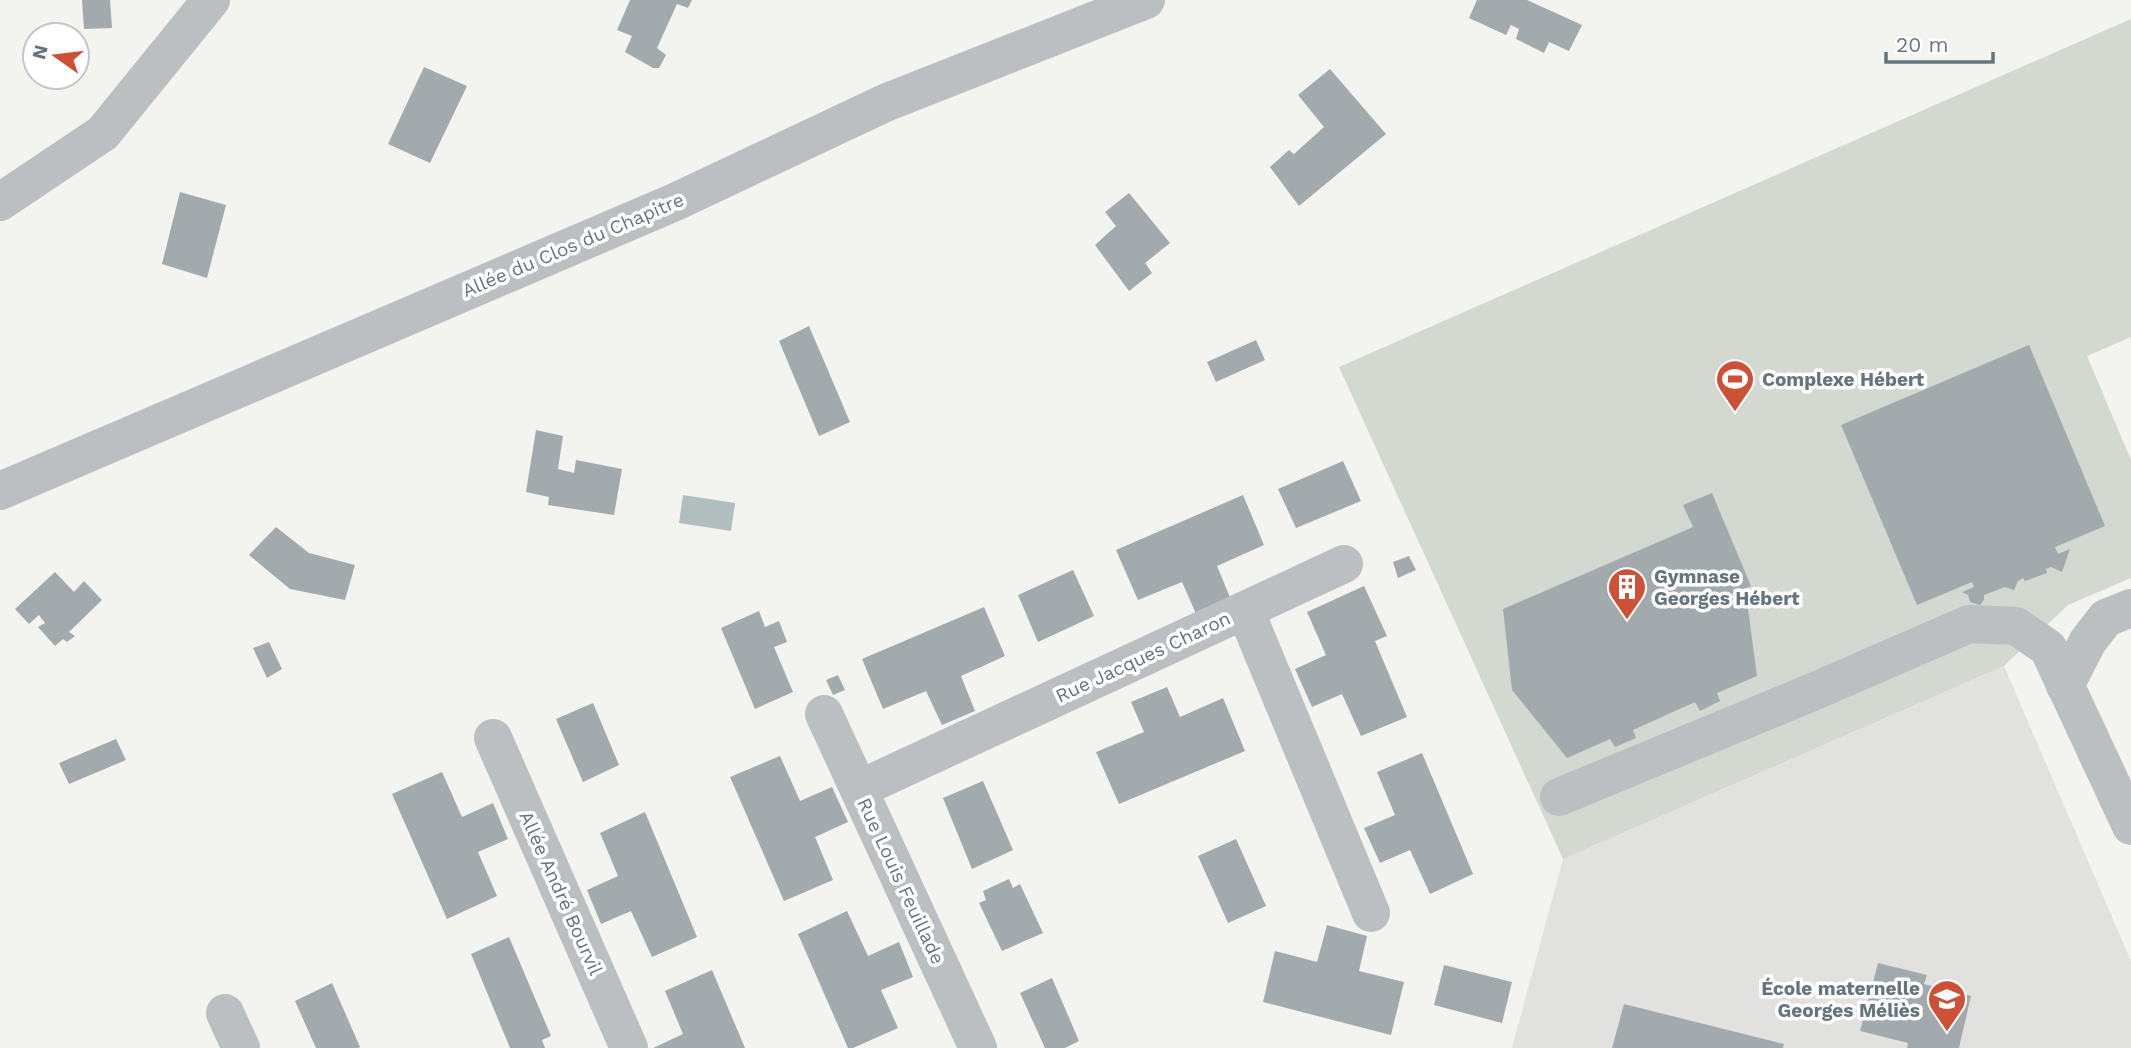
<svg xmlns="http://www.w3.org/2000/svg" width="2131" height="1048" viewBox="0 0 2131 1048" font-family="'Work Sans',sans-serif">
<rect width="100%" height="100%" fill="#f3f3f0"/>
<path fill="#e1e2e0" d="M2004,666L2131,961V1048H1512L1563,859Z"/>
<path fill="#d3d8d0" d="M2131,19V337L2087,356L2131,460V578L2068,605L2004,666L1563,859L1339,367Z"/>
<path fill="#b1bec0" d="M683,495L735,503L731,531L679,523Z"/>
<path fill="#a3aaae" d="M82,0H110L112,28L84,29Z
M630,0H692L688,8L677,4L657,48L666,55L659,68H653L625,52L632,36L617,30Z
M1477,0H1527L1582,25L1569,51L1549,42L1544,53L1516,39L1519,29L1511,25L1506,35L1469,18Z
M424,67L467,86L430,163L388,144Z
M1330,69L1386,134L1299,206L1270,167L1289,150L1294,154L1324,127L1298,95Z
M180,192L226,205L207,278L162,264Z
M1129,193L1170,243L1145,263L1152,273L1129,291L1095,245L1116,226L1105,212Z
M809,326L850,422L819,436L779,341Z
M1256,340L1265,360L1216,382L1207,362Z
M2029,345L2105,526L2055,547L2058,554L2070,549L2062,572L2051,567L2046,569L2047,573L2025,581L2023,578L2018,581L2014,590L2005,587L1984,595V600L1980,605L1970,602L1968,595L1962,592L1974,587L1972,582L1917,605L1841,425Z
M536,430L563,436L558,469L574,473L576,460L622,469L614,515L548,505L549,497L526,492Z
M1343,461L1361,501L1296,528L1278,489Z
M1712,493L1751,586L1742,590L1746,594L1757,676L1717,693L1720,701L1700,711L1695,702L1633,730L1636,738L1615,747L1610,739L1567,758L1512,690L1503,609L1693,527L1683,505Z
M1243,495L1264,545L1217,566L1232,602L1197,616L1182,582L1138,600L1116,550Z
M276,527L309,553L355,565L345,600L290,589L249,555Z
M1409,556L1416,570L1398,578L1393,562Z
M1073,570L1094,616L1038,642L1018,595Z
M55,572L74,592L84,581L102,600L69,632L75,636L67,642L63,639L55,646L38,627L45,623L39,615L29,624L15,609Z
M1364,586L1387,636L1375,641L1407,717L1361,736L1342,694L1312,707L1295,669L1326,655L1307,612Z
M984,607L1005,656L961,676L975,711L942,725L926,691L883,709L862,659Z
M759,611L765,627L779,621L787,642L774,647L793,692L755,709L721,628Z
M269,642L282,669L267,678L253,648Z
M838,675L845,690L833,695L826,680Z
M1167,687L1180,717L1223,698L1245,751L1119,804L1096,752L1144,732L1131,702Z
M593,703L619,765L583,782L556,719Z
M116,739L126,760L69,784L59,763Z
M1422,753L1473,874L1430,894L1410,850L1380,863L1364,828L1395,815L1377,772Z
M780,756L800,801L832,787L848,822L815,837L833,880L784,901L730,777Z
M442,772L462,817L493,803L508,839L478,852L497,896L447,919L392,794Z
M983,781L1013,850L972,869L943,798Z
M645,812L697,937L652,957L631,911L601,924L587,890L618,876L600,833Z
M1236,839L1266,906L1228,923L1198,856Z
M1009,879L1013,888L1020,884L1043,933L1002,951L979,903L986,900L983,891Z
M847,911L868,956L899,942L913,977L881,990L898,1028L853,1048H848L798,934Z
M1327,925L1367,936L1359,971L1404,982L1391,1035L1263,1002L1275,951L1317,962Z
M509,937L551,1036L542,1040L545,1048H510L471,954Z
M1878,963L1927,975L1924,984L1971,996L1959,1048H1907L1908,1043L1860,1031Z
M1444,965L1512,982L1502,1023L1434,1005Z
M712,970L745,1048H653L683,1034L665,991Z
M1052,978L1079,1041L1065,1048H1045L1020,993Z
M332,983L360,1047L358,1048H316L295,1001Z
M1624,1004L1784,1044L1783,1048H1612Z"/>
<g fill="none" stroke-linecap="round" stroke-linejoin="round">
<path stroke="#bbbfc1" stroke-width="38" d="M0,202L103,133L211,0
M0,491L675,202L885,103L1146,0
M1245,610L1344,564
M2065,686L2088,641L2106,618L2131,608
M824,714L978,1048
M493,738L629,1048
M859,789L1245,610L1371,913
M1559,797L1815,691L1969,624L2016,626L2048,648L2131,826
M225,1013L241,1048"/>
</g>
<defs>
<symbol id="stadium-pin" viewBox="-11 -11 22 30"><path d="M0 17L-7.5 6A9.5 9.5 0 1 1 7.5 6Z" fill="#cd5136" stroke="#fff"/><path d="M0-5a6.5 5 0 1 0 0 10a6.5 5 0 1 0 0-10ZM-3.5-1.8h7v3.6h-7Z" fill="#fff"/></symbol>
<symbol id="building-pin" viewBox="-11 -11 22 30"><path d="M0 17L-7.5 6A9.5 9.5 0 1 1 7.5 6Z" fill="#cd5136" stroke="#fff"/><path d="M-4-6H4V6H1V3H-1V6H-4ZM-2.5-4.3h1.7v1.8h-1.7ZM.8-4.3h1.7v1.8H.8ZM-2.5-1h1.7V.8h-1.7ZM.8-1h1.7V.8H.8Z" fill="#fff"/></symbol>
<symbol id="school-pin" viewBox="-11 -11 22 30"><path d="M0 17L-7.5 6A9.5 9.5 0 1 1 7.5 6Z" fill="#cd5136" stroke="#fff"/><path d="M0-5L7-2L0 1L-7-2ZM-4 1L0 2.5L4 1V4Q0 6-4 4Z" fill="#fff"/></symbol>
</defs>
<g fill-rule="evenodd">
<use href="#stadium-pin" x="1713" y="357" width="44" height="60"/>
<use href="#building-pin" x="1605" y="565" width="44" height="60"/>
<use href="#school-pin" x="1925" y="977" width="44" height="60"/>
</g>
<g text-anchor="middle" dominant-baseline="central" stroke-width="7" stroke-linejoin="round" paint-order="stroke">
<g font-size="19" fill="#66747d" stroke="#fff">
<text transform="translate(573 245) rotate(-23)">Allée du Clos du Chapitre</text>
<text transform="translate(1143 657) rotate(-25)">Rue Jacques Charon</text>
<text transform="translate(901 881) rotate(65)">Rue Louis Feuillade</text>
<text transform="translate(561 893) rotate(66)">Allée André Bourvil</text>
</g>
<g font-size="19" font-weight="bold" fill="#66747d" stroke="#fff" text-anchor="start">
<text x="1762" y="379">Complexe Hébert</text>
<text x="1654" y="576">Gymnase<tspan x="1654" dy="22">Georges Hébert</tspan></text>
<text x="1920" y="988" text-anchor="end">École maternelle<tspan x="1920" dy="22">Georges Méliès</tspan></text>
</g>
</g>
<g transform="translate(56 56) rotate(284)"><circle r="33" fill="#ffffff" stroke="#c2c7cb" stroke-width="2"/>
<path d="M0-5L12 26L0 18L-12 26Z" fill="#cd5136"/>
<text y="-10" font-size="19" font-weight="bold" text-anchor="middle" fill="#66747d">N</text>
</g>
<path d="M1886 52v10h107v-10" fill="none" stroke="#66747d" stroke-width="3.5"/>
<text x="1896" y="52" font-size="21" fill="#66747d" stroke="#ffffff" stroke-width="5" paint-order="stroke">20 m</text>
</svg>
